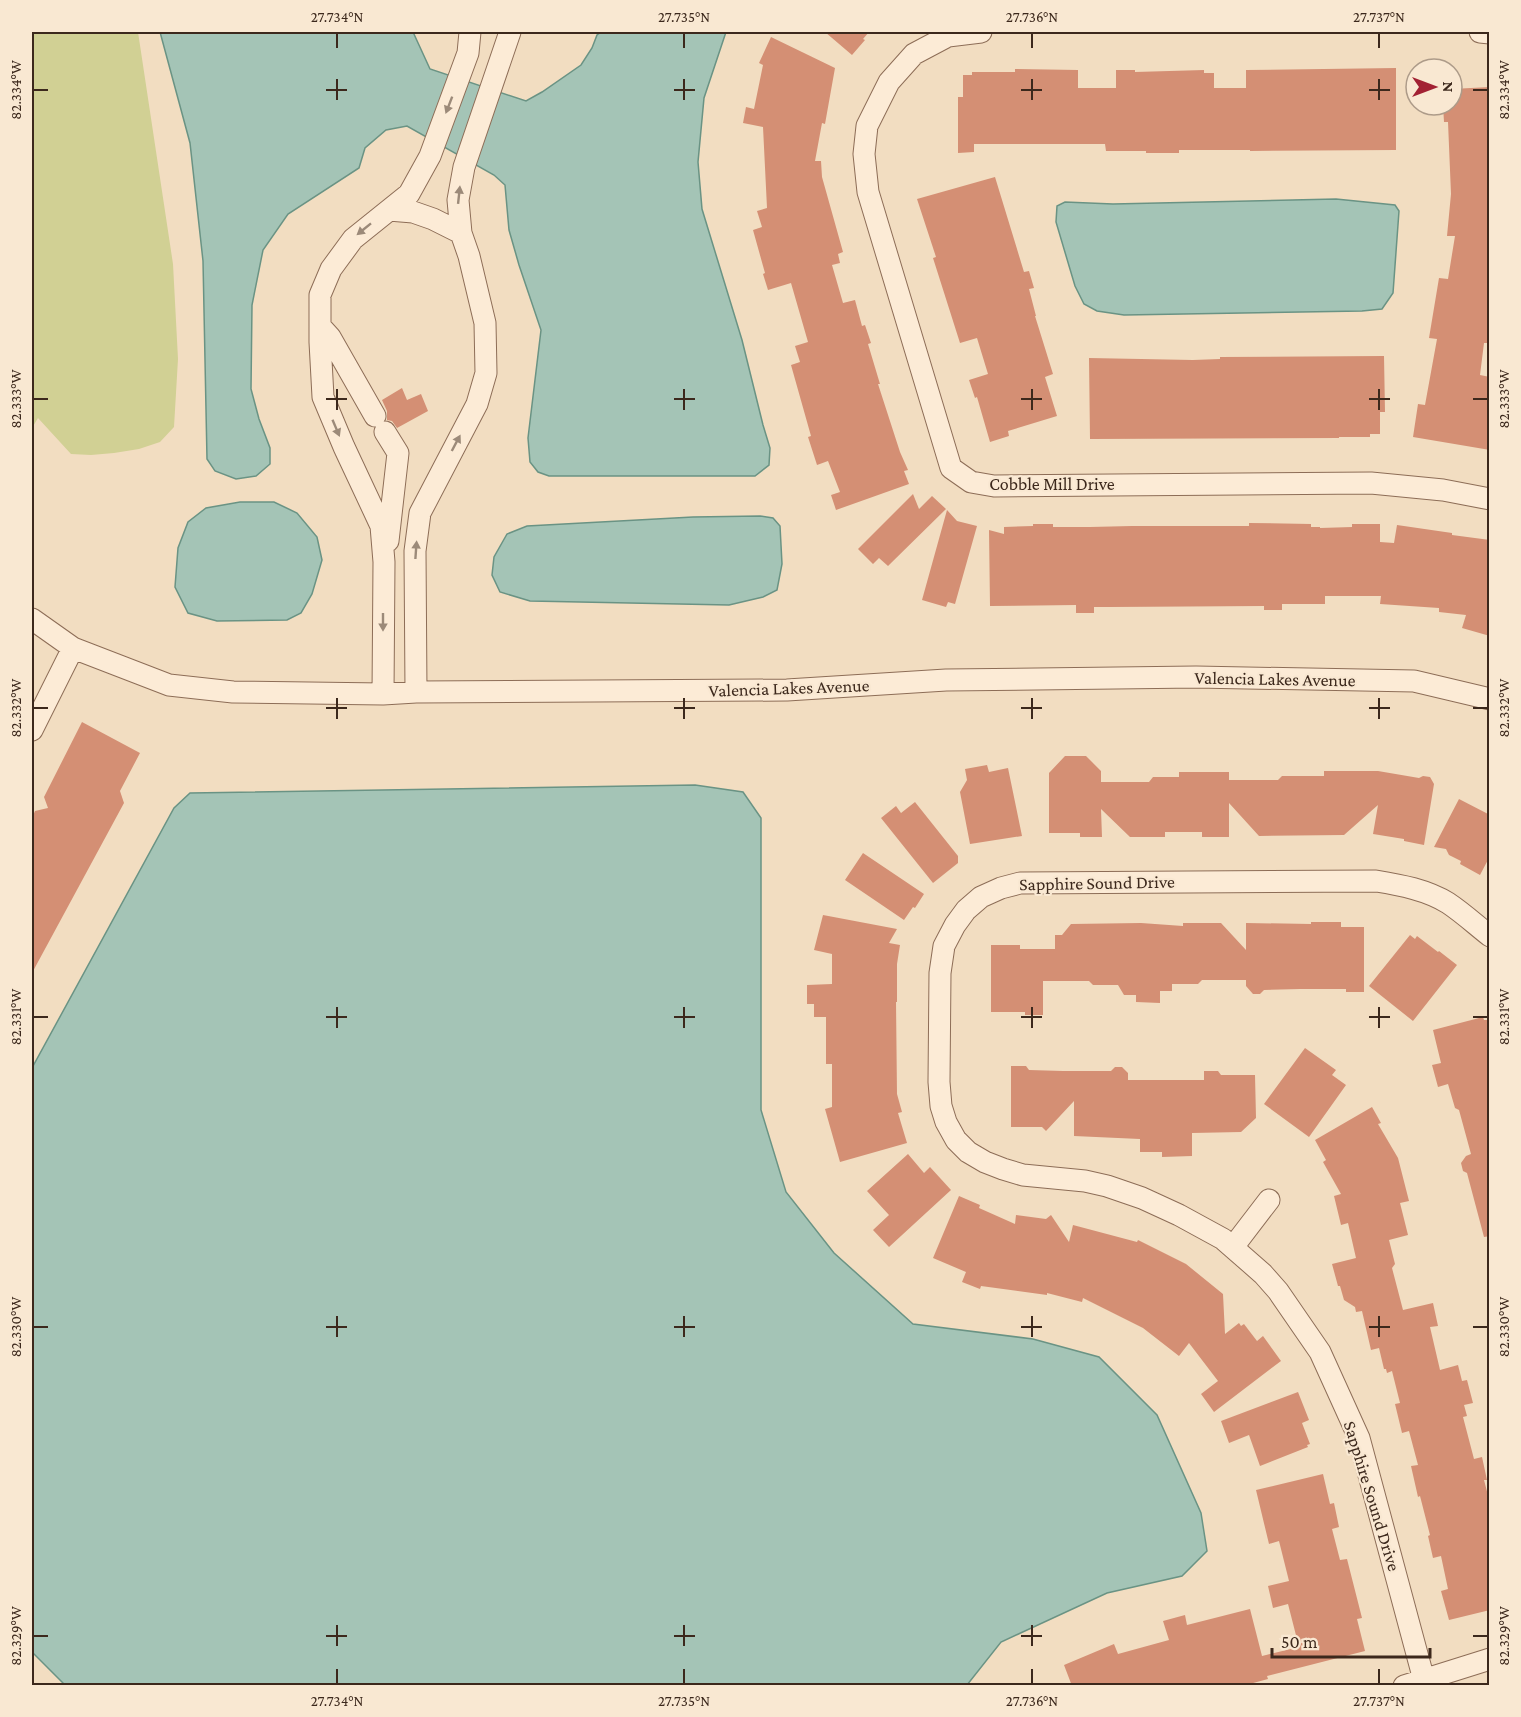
<svg xmlns="http://www.w3.org/2000/svg" width="1521" height="1717" viewBox="0 0 1521 1717" font-family="'Crimson Pro',serif">
<rect width="100%" height="100%" fill="#f2ddc1"/>
<path fill="#d1d094" d="M32,32H138L173,264L178,359L174,427L160,442L139,449L114,453L91,455L71,454L38,418L32,428Z"/>
<path fill="#a4c4b6" stroke="#6a9384" stroke-width="1.5" d="M160,32H413L430,69L526,101L542,92L581,65L592,48L597,35L601,32H726L704,98L698,162L702,209L742,340L763,425L770,448L769,465L755,476H549L538,472L530,462L528,438L541,330L519,265L509,230L505,185L494,175L407,126L386,130L365,148L359,168L288,214L263,250L252,305L251,389L259,419L270,448V464L256,476L236,479L215,471L207,459L203,261L190,143Z
M1336,199L1395,205L1399,211L1393,293L1382,309L1362,311L1124,315L1097,311L1084,304L1075,286L1056,222L1057,206L1065,202L1113,204Z
M240,502H274L297,513L317,537L322,560L312,594L301,613L287,620L217,621L188,613L175,587L178,548L188,522L206,508Z
M760,516L773,518L780,526L782,564L777,590L763,597L729,605L530,601L500,592L492,575L494,557L507,534L527,526L693,517Z
M695,785L743,792L761,818V1110L786,1192L834,1253L913,1324L1033,1339L1099,1357L1157,1415L1201,1513L1207,1551L1182,1576L1107,1593L1001,1642L967,1685H65L32,1652V1068L174,808L190,793Z"/>
<path fill="#d48f74" d="M825,32H869L863,39L865,40L852,55Z
M771,37L835,68L825,124L822,123L815,161H821L822,177L843,252L838,254L840,263L832,265L843,303L855,300L862,326L865,325L871,343L868,344L880,384H878L900,452L908,470L904,471L909,484L836,510L831,495L840,492L828,461L817,465L808,437L811,436L791,365L800,362L795,346L808,342L791,283L768,290L763,274L765,273L753,230L762,227L757,211L767,208L763,127L743,123L746,107L754,109L763,65L759,63Z
M1396,68V150L1250,151V150H1179V153H1146V151H1106L1105,144H974V152L958,153V97H963V75H972V72H1015V69L1078,70V88H1116V70H1135V72L1204,70V73H1214V88H1246V70Z
M1490,87V343H1484L1480,375L1490,377V450L1413,437L1418,404L1425,405L1437,339L1429,338L1439,278L1448,279L1455,236H1447L1451,194L1448,122H1444L1443,105H1452V89Z
M995,177L1024,272L1029,271L1034,288L1029,289L1036,316H1035L1053,374L1045,377L1057,416L1008,431L1009,436L990,442L977,397L975,398L969,380L988,374L977,338L960,343L933,258L936,257L917,199Z
M1384,356L1385,412H1380V434H1370V437H1339V438L1090,439L1089,358L1193,360L1220,359V357Z
M402,388L407,400L421,394L428,411L397,428L392,421L387,420V411L382,400Z
M913,494L919,509L932,496L946,509L888,566L879,558L873,564L858,549Z
M947,510L957,521L977,526L955,604L948,602L946,607L922,600Z
M1249,523L1311,524V527H1320V528L1352,527V524H1380V542L1394,543L1397,525L1452,533V535L1490,540V636L1462,628L1466,615L1439,612V608L1380,604L1381,596H1325V604H1282V610H1264V606L1110,607H1094V613H1076V605L990,606L989,530L1004,534V527L1033,526V524H1053V527H1090L1132,526H1249Z
M82,722L140,753L120,791L124,803L32,973V818L35,811L48,808L44,797Z
M1065,756H1086L1101,771V782H1149L1153,777H1179V772H1229V780H1278L1282,776H1324V771H1378L1419,778L1423,776L1430,777L1434,784L1424,845L1404,841V839L1373,834L1378,805L1344,835L1259,836L1229,803V837H1202V832H1165V837H1130L1101,809L1102,837H1080V833H1049V773Z
M987,765L989,772L1008,768L1022,836L970,844L960,792L967,780L965,769Z
M1459,799L1490,815V856L1480,875L1460,864L1461,861L1449,855L1446,849L1434,847Z
M915,802L958,856V863L933,883L881,818L896,806L901,813Z
M863,853L924,894L915,908L913,907L904,920L845,880Z
M823,915L897,929L889,943L900,945L897,964V1002H896L897,1094L902,1112L898,1113L907,1143L840,1162L825,1109L832,1107V1064H826V1017H814V1004H807V985L832,984V954L814,950Z
M1311,922H1341V927H1364V992H1346V989H1300L1264,990L1260,994H1253L1246,986V980H1202L1198,984H1172V991H1160V1003L1136,1002V995H1124L1118,985H1093L1089,981H1043V1015H1025V1012H991V945H1020V949H1055V935H1062L1071,924L1141,923L1183,926V923H1221L1246,950V923L1311,924Z
M1410,935L1415,939L1417,936L1438,952L1439,951L1457,965L1413,1021L1369,986Z
M1483,1017L1484,1020H1487L1490,1028V1236L1484,1237L1467,1173L1463,1171L1461,1163L1466,1156L1471,1154L1459,1110L1455,1108L1448,1084L1438,1087L1432,1065L1441,1063L1433,1030Z
M1305,1048L1336,1070L1332,1075L1346,1085L1309,1137L1264,1104Z
M1011,1066H1026L1029,1070L1063,1071H1111L1115,1067H1122L1128,1073V1080H1204V1071H1218L1221,1075H1255L1256,1118L1241,1132L1192,1133V1156L1162,1157V1152H1140V1139L1074,1136V1101L1046,1131L1042,1127H1011Z
M1372,1107L1381,1123L1378,1124L1398,1158L1409,1201L1400,1203L1408,1235L1389,1240L1395,1264L1392,1268L1403,1310L1433,1303L1438,1326L1430,1327L1440,1370L1458,1365L1462,1381L1467,1380L1473,1403L1464,1405L1467,1416L1463,1417L1474,1459L1482,1457L1487,1480H1484L1490,1503V1610L1449,1620L1441,1591L1448,1589L1441,1556L1433,1558L1428,1536L1430,1535L1420,1496L1418,1497L1411,1466L1418,1465L1409,1431L1402,1433L1395,1404L1400,1403L1392,1371L1387,1373L1386,1369H1384L1379,1348L1371,1350L1362,1311L1356,1312L1355,1307L1344,1300L1340,1286H1338L1332,1264L1356,1258L1348,1223L1341,1225L1334,1196L1341,1194L1323,1162L1326,1160L1315,1140Z
M908,1154L924,1173L930,1167L951,1190L889,1247L873,1230L889,1215L867,1191Z
M959,1196L980,1205L979,1208L1015,1224L1016,1215L1046,1219L1051,1215L1069,1242L1073,1225L1137,1242L1138,1240L1186,1264L1223,1294L1225,1334L1239,1323L1241,1326L1244,1324L1257,1341L1263,1336L1281,1361L1214,1412L1201,1394L1218,1381L1189,1343L1179,1356L1143,1328L1083,1298L1082,1302L1047,1293V1295L981,1286L980,1289L962,1282L966,1272L933,1258Z
M1298,1392L1309,1420L1302,1423L1310,1444L1307,1445L1308,1447L1260,1466L1249,1435L1229,1443L1221,1421Z
M1323,1474L1330,1504L1334,1503L1339,1527L1332,1529L1340,1560L1347,1559L1362,1618L1357,1619L1365,1651L1267,1676L1268,1679L1242,1686H1072L1064,1665L1114,1644L1118,1654L1169,1640L1163,1621L1185,1615L1187,1625L1250,1609L1262,1656L1299,1647L1288,1604L1273,1608L1268,1586L1289,1581L1279,1541L1269,1544L1256,1490Z"/>
<g fill="none" stroke-linecap="round" stroke-linejoin="round">
<defs>
<path id="minor" d="M981,32L948,36L914,54L889,82L867,126L864,154L868,192L951,468L971,482L994,486L1371,483L1443,490L1490,499
M1480,32L1490,33
M389,210L413,212L433,219L461,233
M320,326L330,337L375,416
M385,432L398,453L388,541
M32,619L73,648L169,685L233,692L383,694L416,692L787,690L946,680L1196,677L1414,681L1490,699
M416,692L415,551L420,513L477,404L486,373L485,323L469,256L461,233L458,200L464,167L510,32
M383,694L384,562L381,526L344,447L323,397L320,342V295L331,269L353,239L409,194L430,156L468,53L470,32
M32,730L73,648
M1233,1247L1269,1200
M1424,1680L1359,1438L1320,1352L1278,1291L1263,1274L1223,1239L1179,1215L1142,1198L1107,1186L1085,1181L1023,1175L1003,1169L985,1162L968,1152L956,1140L946,1122L941,1106L939,1082L940,973L944,946L955,925L966,910L981,897L1001,888L1020,883L1376,881C1401,885 1427,890 1448,903C1463,913 1476,925 1490,936
M1404,1686L1490,1659"/>
</defs>
<use href="#minor" stroke="#8d6d57" stroke-width="23"/>
<use href="#minor" stroke="#fcebd6" stroke-width="21"/>
</g>
<defs><path id="oneway-solid" d="M-6-.8H1V-3.2L6.5 0L1 3.2V.8H-6Z" transform="scale(1.5)"/></defs>
<g fill="#9c8a79">
<use href="#oneway-solid" transform="translate(449 105) rotate(111)"/>
<use href="#oneway-solid" transform="translate(459 195) rotate(-84)"/>
<use href="#oneway-solid" transform="translate(364 229) rotate(141)"/>
<use href="#oneway-solid" transform="translate(336 428) rotate(67)"/>
<use href="#oneway-solid" transform="translate(456 443) rotate(-62)"/>
<use href="#oneway-solid" transform="translate(416 550) rotate(-86)"/>
<use href="#oneway-solid" transform="translate(383 622) rotate(90)"/>
</g>
<path fill="none" stroke="#3c281c" stroke-width="2" d="M337,33V48M684,33V48M1032,33V48M1379,33V48M337,79V100M684,79V100M1032,79V100M1379,79V100M33,90H48M326,90H347M674,90H695M1021,90H1042M1369,90H1390M1473,90H1488M337,389V410M684,389V410M1032,389V410M1379,389V410M33,399H48M326,399H347M674,399H695M1021,399H1042M1369,399H1390M1473,399H1488M337,698V719M684,698V719M1032,698V719M1379,698V719M33,708H48M326,708H347M674,708H695M1021,708H1042M1369,708H1390M1473,708H1488M337,1007V1028M684,1007V1028M1032,1007V1028M1379,1007V1028M33,1017H48M326,1017H347M674,1017H695M1021,1017H1042M1369,1017H1390M1473,1017H1488M337,1316V1337M684,1316V1337M1032,1316V1337M1379,1316V1337M33,1327H48M326,1327H347M674,1327H695M1021,1327H1042M1369,1327H1390M1473,1327H1488M337,1625V1646M684,1625V1646M1032,1625V1646M33,1636H48M326,1636H347M674,1636H695M1021,1636H1042M1473,1636H1488M337,1669V1684M684,1669V1684M1032,1669V1684M1379,1669V1684"/>
<g text-anchor="middle" dominant-baseline="central" stroke-width="4.5" stroke-linejoin="round" paint-order="stroke">
<g font-size="18" fill="#3c281c" stroke="#f9e8d2">
<text x="1052" y="484">Cobble Mill Drive</text>
<text transform="translate(1275 679) rotate(1)">Valencia Lakes Avenue</text>
<text transform="translate(789 688) rotate(-2)">Valencia Lakes Avenue</text>
<text transform="translate(1097 883) rotate(-1)">Sapphire Sound Drive</text>
<text transform="translate(1372 1496) rotate(73)">Sapphire Sound Drive</text>
</g>
</g>
<rect width="1521" height="1717" fill="none" stroke="#f9e8d2" stroke-width="66"/>
<g transform="translate(1434 87) rotate(90)"><circle r="28" fill="#f9e8d2" stroke="#ad9b89" stroke-width="1.5"/>
<path d="M0-4.5L10 22L0 15L-10 22Z" fill="#a22133"/>
<text y="-9" font-size="16" font-weight="bold" text-anchor="middle" fill="#3c281c">N</text>
</g>
<path d="M1272 1648v9h158v-9" fill="none" stroke="#3c281c" stroke-width="3"/>
<text x="1281" y="1648" font-size="18" fill="#3c281c" stroke="#f9e8d2" stroke-width="4.5" paint-order="stroke">50 m</text>
<rect x="33" y="33" width="1455" height="1651" fill="none" stroke="#3c281c" stroke-width="2"/>
<g font-size="15" text-anchor="middle" fill="#3c281c">
<text x="337" y="22">27.734°N</text>
<text x="684" y="22">27.735°N</text>
<text x="1032" y="22">27.736°N</text>
<text x="1379" y="22">27.737°N</text>
<text transform="translate(1504 90) rotate(-90)" y="5">82.334°W</text>
<text transform="translate(16 90) rotate(-90)" y="5">82.334°W</text>
<text transform="translate(16 399) rotate(-90)" y="5">82.333°W</text>
<text transform="translate(1504 399) rotate(-90)" y="5">82.333°W</text>
<text transform="translate(16 708) rotate(-90)" y="5">82.332°W</text>
<text transform="translate(1504 708) rotate(-90)" y="5">82.332°W</text>
<text transform="translate(1504 1017) rotate(-90)" y="5">82.331°W</text>
<text transform="translate(16 1017) rotate(-90)" y="5">82.331°W</text>
<text transform="translate(1504 1327) rotate(-90)" y="5">82.330°W</text>
<text transform="translate(16 1327) rotate(-90)" y="5">82.330°W</text>
<text transform="translate(1504 1636) rotate(-90)" y="5">82.329°W</text>
<text transform="translate(16 1636) rotate(-90)" y="5">82.329°W</text>
<text x="337" y="1706">27.734°N</text>
<text x="684" y="1706">27.735°N</text>
<text x="1032" y="1706">27.736°N</text>
<text x="1379" y="1706">27.737°N</text>
</g>
</svg>
